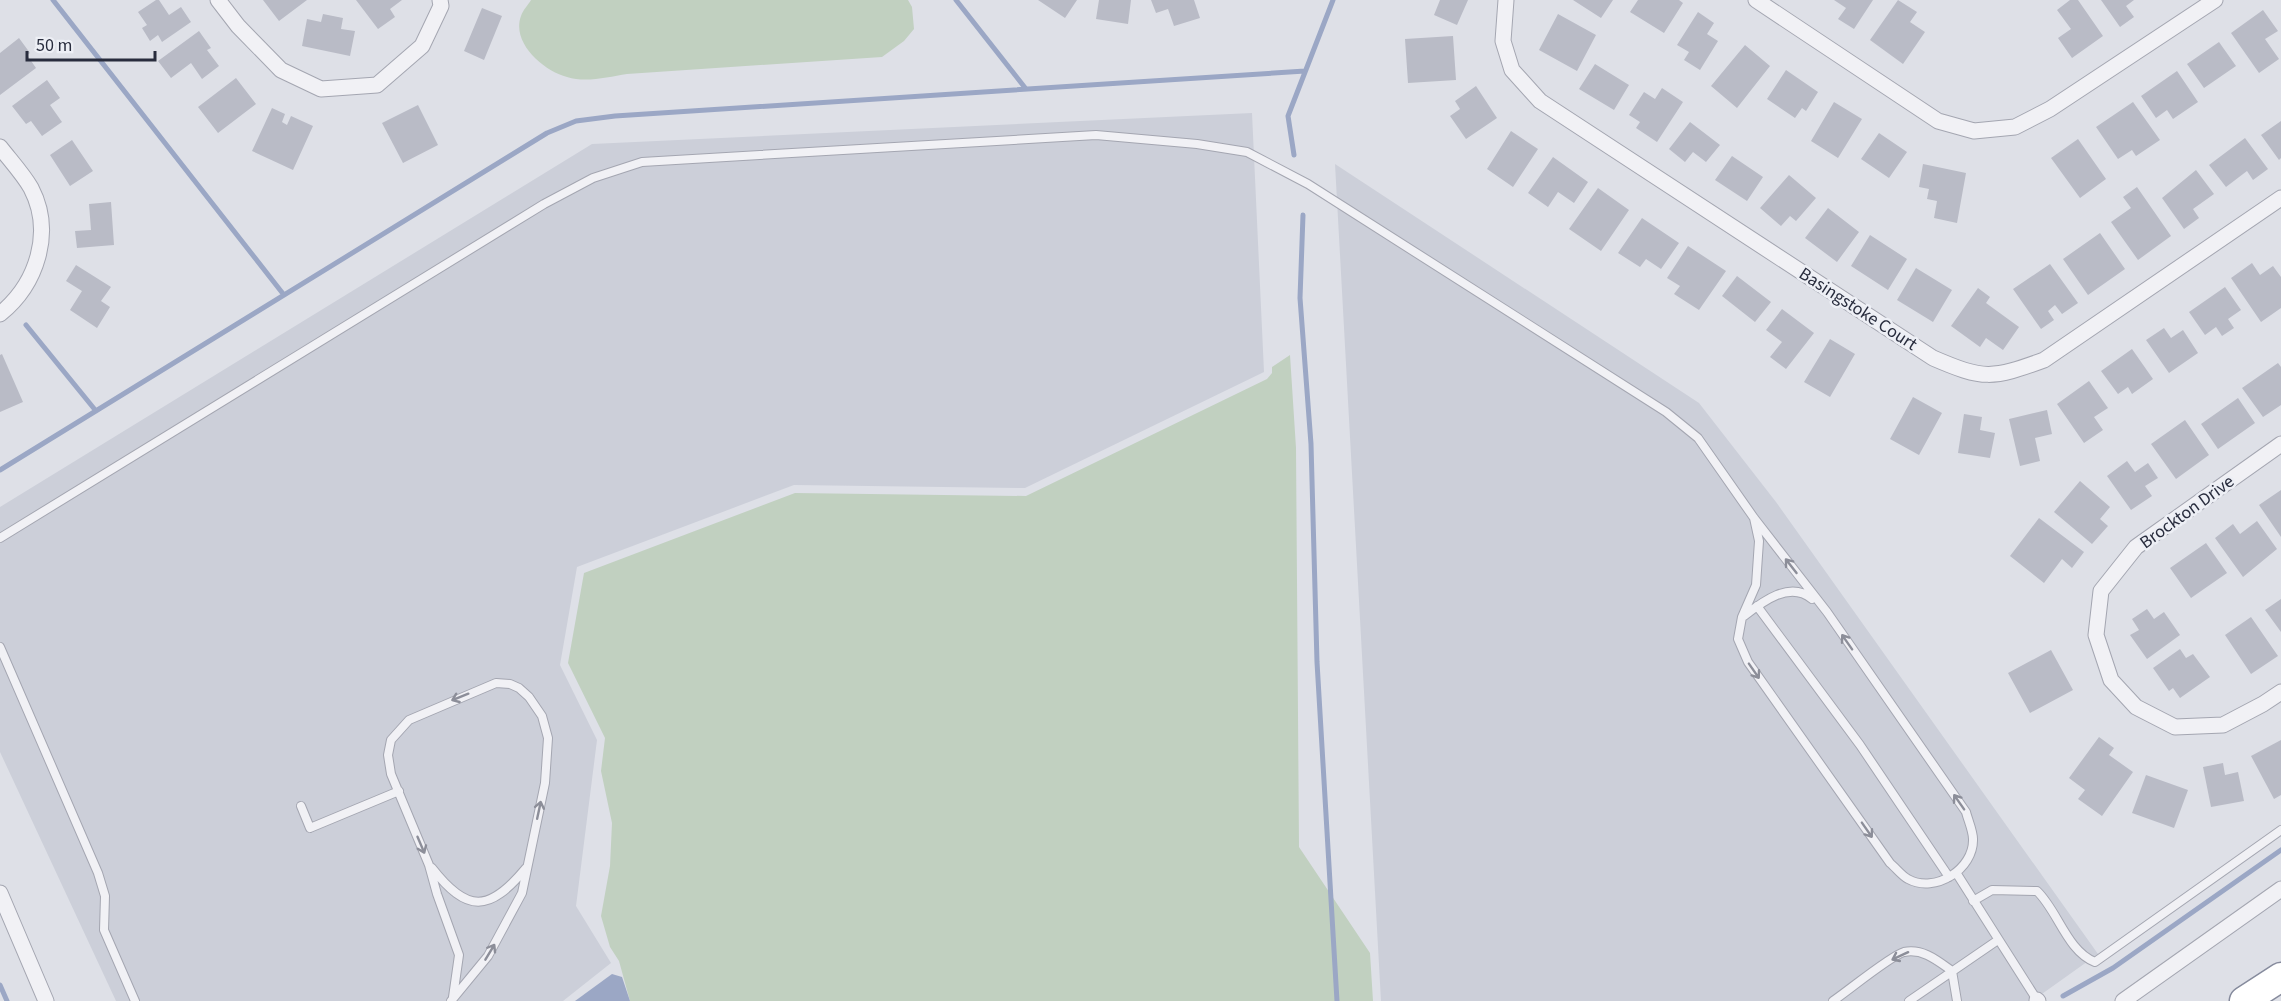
<svg xmlns="http://www.w3.org/2000/svg" width="2281" height="1001" viewBox="0 0 2281 1001" font-family="'Source Sans 3',sans-serif">
<rect width="100%" height="100%" fill="#dee0e7"/>
<path fill="#cccfd9" d="M1252,113L1264,372L1025,488L794,485L577,567L560,665L597,740L576,906L611,963L563,1001H116L0,752V507L592,144Z
M1335,164L1699,403L1776,502L2098,954L2032,1001H1381Z"/>
<path fill="#c1d0c0" d="M531,0H908L912,7L914,29L904,41L882,57L627,74C608,77 586,83 567,77C544,71 511,43 521,16C523,10 528,5 531,0Z
M1290,355L1296,448L1299,847L1370,953L1373,1001H630L619,961L610,947L601,916L610,866L612,823L601,771L605,738L568,663L584,573L795,493L1026,496L1267,379L1272,373V367Z"/>
<path fill="#9ba7c5" d="M612,974L622,977L630,1001H575Z"/>
<g fill="none" stroke-linecap="round" stroke-linejoin="round">
<path stroke="#9ba7c5" stroke-width="5" d="M53,0L284,295
M956,0L1026,89
M1294,155L1288,116L1333,0
M1303,215L1300,298L1311,444L1317,662L1337,1001
M26,325L96,411
M0,470L547,133L576,121L615,116L1305,71
M0,985L7,1001
M2063,996L2113,968L2281,850"/>
</g>
<path fill="#b9bbc6" d="M156,0H159L169,15L181,7L191,22L162,42L158,35L150,41L142,28L147,25L138,12Z
M263,0H307L279,21Z
M356,0H402L390,9L395,17L378,29Z
M1038,0H1077L1065,18Z
M1099,0H1131L1128,24L1096,19Z
M1151,0H1194L1200,18L1174,26L1168,9L1156,13Z
M1440,0H1468L1457,25L1434,15Z
M1573,0H1613L1601,18Z
M1638,0H1679L1683,3L1664,33L1630,12Z
M1834,0H1873L1854,29L1838,19L1846,8Z
M1898,0L1917,12L1910,22L1925,32L1903,64L1870,40Z
M2070,0H2078L2103,36L2072,58L2058,38L2071,29L2057,10Z
M2101,0H2134L2126,6L2134,17L2120,27Z
M482,8L502,16L484,60L464,51Z
M2263,10L2278,31L2265,39L2279,59L2259,73L2231,33Z
M1698,12L1714,23L1707,34L1718,41L1700,70L1684,60L1689,52L1677,45Z
M323,14L343,18L341,29L355,31L350,56L302,46L307,19L321,22Z
M1558,14L1596,35L1577,71L1539,50Z
M199,31L211,48L207,50L219,66L202,79L191,63L171,78L158,61Z
M1453,36L1456,80L1408,83L1405,39Z
M19,38L30,53L27,55L36,68L0,95V53Z
M2219,42L2236,66L2204,88L2187,64Z
M1745,45L1770,66L1737,108L1711,86Z
M1595,64L1629,85L1614,110L1579,89Z
M1786,70L1818,92L1806,111L1802,108L1795,118L1767,99Z
M2177,71L2198,102L2173,119L2167,110L2156,118L2141,96Z
M236,78L256,104L218,133L198,107Z
M47,80L60,98L50,105L62,122L42,136L31,121L26,124L12,106Z
M1476,86L1497,118L1466,139L1450,116L1460,109L1455,101Z
M1662,88L1683,102L1657,142L1636,128L1640,122L1629,115L1644,92L1655,99Z
M1834,102L1862,119L1838,158L1811,141Z
M2133,102L2160,140L2136,156L2132,150L2118,159L2096,127Z
M418,105L438,145L403,163L382,123Z
M272,108L285,114L282,122L287,125L291,116L313,126L293,170L252,151Z
M2281,121V158L2279,160L2261,135Z
M1690,122L1720,145L1706,162L1693,152L1685,162L1669,149Z
M1511,131L1538,149L1513,187L1487,169Z
M1879,133L1907,152L1889,178L1861,159Z
M2245,138L2268,169L2253,180L2247,171L2226,187L2209,165Z
M2078,139L2106,179L2080,198L2051,158Z
M72,140L93,171L70,186L50,155Z
M1732,156L1763,177L1747,201L1715,180Z
M1553,157L1588,182L1574,203L1558,192L1548,207L1528,193Z
M1923,164L1966,173L1957,223L1934,218L1937,201L1927,199L1929,189L1919,187Z
M2196,170L2214,194L2193,209L2199,218L2184,229L2162,198Z
M1789,175L1816,198L1796,221L1790,216L1781,226L1760,208Z
M2137,187L2171,236L2138,260L2111,222L2131,208L2123,197Z
M1598,188L1629,210L1601,251L1569,229Z
M111,202L114,245L77,248L75,231L91,230L89,204Z
M1828,208L1859,232L1837,262L1805,238Z
M1642,218L1679,243L1661,269L1646,259L1640,267L1618,253Z
M2100,233L2125,269L2088,295L2063,259Z
M1870,235L1907,259L1888,290L1851,266Z
M1688,246L1726,271L1699,310L1674,294L1680,286L1667,278Z
M2252,263L2260,275L2273,266L2281,277V308L2261,322L2231,278Z
M2050,264L2078,303L2062,314L2055,305L2048,311L2054,320L2041,329L2013,289Z
M76,265L111,287L101,301L110,307L97,328L70,310L82,291L66,281Z
M1916,268L1952,290L1933,322L1897,300Z
M1737,276L1771,302L1755,322L1722,296Z
M2225,287L2241,310L2228,319L2234,328L2222,336L2216,327L2205,335L2189,312Z
M1978,288L1990,297L1986,303L2019,327L2003,350L1986,338L1980,347L1951,326Z
M1782,309L1814,333L1786,369L1770,357L1782,342L1766,330Z
M2164,328L2171,338L2183,330L2198,353L2169,373L2146,340Z
M1830,339L1855,354L1830,397L1804,382Z
M2132,349L2153,379L2132,394L2128,387L2118,394L2101,371Z
M2,354L23,402L0,412V355Z
M2278,363L2281,367V405L2263,417L2242,388Z
M2089,381L2108,408L2094,417L2103,430L2084,443L2057,404Z
M1913,397L1942,413L1919,455L1890,439Z
M2238,398L2255,423L2218,449L2201,424Z
M2047,410L2052,434L2035,438L2040,461L2020,466L2009,419Z
M1964,414L1982,417L1980,430L1995,433L1990,458L1958,453Z
M2185,420L2209,455L2176,479L2151,444Z
M2127,461L2135,472L2148,463L2158,478L2145,486L2152,496L2131,510L2107,476Z
M2080,481L2110,507L2100,519L2108,526L2092,544L2054,512Z
M2281,490V537L2259,505Z
M2039,518L2084,552L2072,568L2062,559L2044,583L2010,556Z
M2257,521L2277,549L2243,577L2215,538L2233,524L2240,534Z
M2206,543L2227,573L2191,598L2170,568Z
M2281,599V632L2265,610Z
M2147,609L2154,619L2164,612L2180,635L2147,659L2130,635L2139,630L2132,619Z
M2251,617L2278,656L2251,674L2225,635Z
M2180,649L2186,658L2193,654L2210,677L2180,698L2173,688L2169,691L2153,668Z
M2051,650L2073,690L2030,713L2008,673Z
M2099,737L2114,748L2109,755L2133,772L2102,816L2078,799L2085,790L2069,778Z
M2281,740V795L2274,799L2251,756Z
M2223,763L2225,775L2238,772L2244,801L2211,807L2203,767Z
M2146,775L2188,790L2174,828L2132,813Z"/>
<g fill="none" stroke-linecap="round" stroke-linejoin="round">
<defs>
<path id="service" d="M0,538L544,204L593,178L642,162L1096,135L1197,144L1247,152L1308,184L1666,412L1698,438L1754,518L1827,612L1966,812C1968,820 1973,831 1973,839C1974,869 1935,894 1908,879C1902,876 1896,868 1890,863L1748,662L1738,639L1742,617L1756,585L1759,541L1754,518
M1757,606L1860,745L1949,877
M1744,616C1762,602 1790,580 1812,599
M0,647L98,873L105,896L104,930L135,1001
M301,806L310,828L399,791
M432,868C467,913 489,913 526,868
M1957,874L2037,1000
M1973,901L1992,890L2037,891C2058,911 2067,951 2095,962L2281,830
M451,1001L488,956L522,893L545,783L548,738L542,716L529,697L519,688L510,684L496,683L409,720L391,740L388,755L391,774L429,865L437,894L459,955L453,997
M1833,1001C1848,991 1890,956 1904,952C1923,948 1938,961 1952,971L1957,1001
M1909,1001L1998,940"/>
<path id="minor" d="M218,0L238,26L281,70L321,89L377,85L422,46L441,6L440,0
M1506,0L1503,41L1512,70L1540,101L1933,358C1984,380 1992,379 2044,360L2281,198
M1756,0L1938,121L1974,131L2015,127L2050,109L2215,0
M0,147C10,160 23,174 31,188C54,232 37,284 0,314
M2281,444L2136,547L2101,591L2096,635L2111,680L2136,707L2175,727L2223,725L2263,704L2281,692
M0,893L46,1001
M2037,1000L2038,1001
M2123,1001L2281,889"/>
<path id="motorway" d="M2244,1001L2281,977"/>
</defs>
<use href="#service" stroke="#a4a6b1" stroke-width="10"/>
<use href="#minor" stroke="#a4a6b1" stroke-width="17"/>
<use href="#motorway" stroke="#868b9d" stroke-width="31"/>
<use href="#service" stroke="#f1f1f5" stroke-width="8"/>
<use href="#minor" stroke="#f1f1f5" stroke-width="15"/>
<use href="#motorway" stroke="#fff" stroke-width="28"/>
</g>
<defs><path id="oneway-shaft" d="M-6 0H5M1.5-3L5.5 0L1.5 3" fill="none" stroke-width="1.6" stroke-linecap="round" stroke-linejoin="round" transform="scale(1.5)"/></defs>
<g stroke="#8c8e99">
<use href="#oneway-shaft" transform="translate(1791 566) rotate(-128)"/>
<use href="#oneway-shaft" transform="translate(1847 642) rotate(-125)"/>
<use href="#oneway-shaft" transform="translate(1754 671) rotate(55)"/>
<use href="#oneway-shaft" transform="translate(460 697) rotate(158)"/>
<use href="#oneway-shaft" transform="translate(1959 802) rotate(-125)"/>
<use href="#oneway-shaft" transform="translate(539 810) rotate(-78)"/>
<use href="#oneway-shaft" transform="translate(1867 830) rotate(55)"/>
<use href="#oneway-shaft" transform="translate(421 845) rotate(67)"/>
<use href="#oneway-shaft" transform="translate(490 952) rotate(-59)"/>
<use href="#oneway-shaft" transform="translate(1900 956) rotate(155)"/>
</g>
<g text-anchor="middle" dominant-baseline="central" stroke-width="5" stroke-linejoin="round" paint-order="stroke">
<g font-size="18" fill="#282c3d" stroke="#edeff5">
<text transform="translate(1858 309) rotate(33)">Basingstoke Court</text>
<text transform="translate(2187 512) rotate(-36)">Brockton Drive</text>
</g>
</g>
<path d="M27 51v9h128v-9" fill="none" stroke="#282c3d" stroke-width="3"/>
<text x="36" y="51" font-size="18" fill="#282c3d" stroke="#edeff5" stroke-width="4.5" paint-order="stroke">50 m</text>
</svg>
